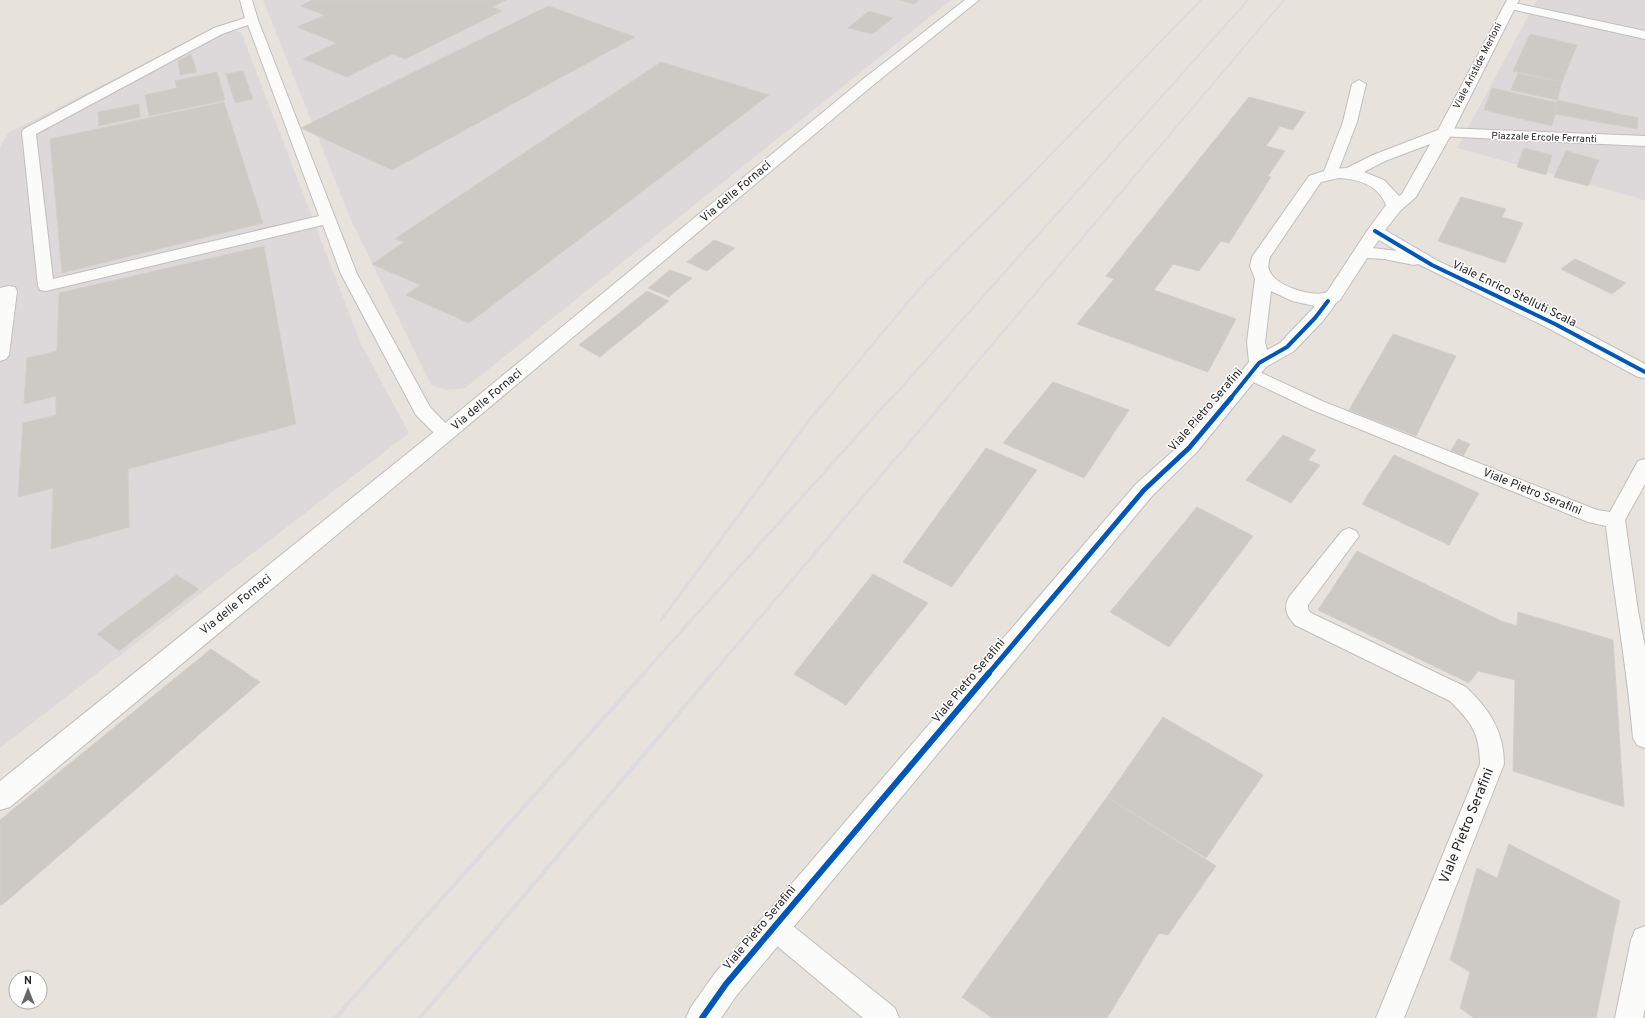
<svg xmlns="http://www.w3.org/2000/svg" width="1645" height="1018" viewBox="0 0 1645 1018" font-family="Overpass,sans-serif">
<rect width="100%" height="100%" fill="#e7e2dc"/>
<path fill="#ddd9db" d="M263,0H951L465,388L447,390L431,385L351,220Z
M1537,0H1645V200L1457,148Z
M210,30L241,32L361,344L409,433L0,748V148L8,133Z"/>
<path fill="#cdcac6" stroke="#d2cec8" d="M312,0H506L492,7L502,11L405,59L393,54L347,77L303,59L337,43L297,27L325,15L300,6Z
M899,0H919L914,4Z
M548,6L635,37L392,170L301,128Z
M869,11L893,18L872,34L848,28Z
M1530,34L1577,45L1562,82L1513,71Z
M191,54L197,72L180,75L178,61Z
M661,62L769,95L469,323L406,295L420,285L372,264L404,242L395,239Z
M243,71L253,99L235,103L226,74Z
M217,72L225,100L149,116L145,95L177,88L175,81Z
M1518,73L1562,82L1557,100L1511,90Z
M1492,88L1558,103L1552,126L1484,110Z
M1249,97L1305,112L1293,130L1280,126L1266,146L1285,151L1268,176L1271,177L1229,243L1221,241L1199,271L1173,264L1154,290L1236,319L1208,372L1077,324L1114,279L1106,276Z
M1557,100L1638,118L1637,129L1555,114Z
M224,102L263,223L62,273L50,139Z
M139,104L140,117L99,126L98,112Z
M1524,148L1552,155L1546,175L1517,167Z
M1566,151L1599,160L1588,186L1554,177Z
M1461,197L1506,209L1502,217L1523,223L1505,263L1438,241Z
M714,240L735,248L707,271L687,262Z
M264,246L296,424L128,469L129,527L51,549L53,488L18,497L23,423L56,415V396L24,404L27,358L57,351L59,293Z
M1575,259L1626,283L1612,294L1561,269Z
M670,270L692,278L669,297L648,288Z
M647,291L669,301L600,357L579,345Z
M1393,334L1456,356L1416,436L1349,410Z
M1053,382L1129,410L1084,478L1003,443Z
M1283,435L1316,450L1308,460L1320,465L1291,503L1246,480Z
M1458,439L1470,444L1462,458L1450,452Z
M986,448L1037,470L952,587L903,562Z
M1394,455L1479,493L1449,545L1362,504Z
M1197,507L1253,536L1169,647L1110,612Z
M1357,551L1501,621L1517,626L1518,612L1613,640L1624,807L1513,771L1515,680L1478,671L1469,683L1318,610Z
M873,574L928,603L846,705L794,674Z
M176,575L199,589L119,651L97,634Z
M211,649L260,682L2,905L0,904V820Z
M1163,717L1263,775L1206,858L1107,797Z
M1107,797L1216,866L1168,935L1159,933L1107,1018H992L962,997Z
M1509,844L1620,901L1596,1018H1474L1460,1008L1470,972L1450,960L1477,868L1497,878Z"/>
<g fill="none" stroke-linecap="round" stroke-linejoin="round">
<defs>
<path id="service" d="M240,0H252L258,20L357,274L430,407L455,433L453,438L446,440L439,438L416,415L341,274L323,225L46,291L40,290L38,286L22,132L24,129L214,28L245,18ZM248,25L319,216L53,279L36,134L222,34Z
M1510,2L1645,31V39L1506,8L1504,6Z
M1359,80L1366,84L1357,122L1337,174L1335,177H1325L1323,174L1343,122L1352,84Z
M9,286L15,287L17,291L9,355L6,359L0,361V288Z
M1251,368L1322,401L1597,510L1610,512L1638,461L1645,459V484L1625,520L1638,611L1645,647V748L1637,745L1633,738C1627,667 1614,597 1606,526L1588,522L1310,409L1245,378L1242,374L1245,370Z
M1349,528L1356,531L1359,536L1308,605V609L1311,613L1466,687C1489,709 1504,731 1504,764L1404,1018H1376L1480,764C1480,733 1471,722 1450,701L1295,625C1287,616 1283,609 1289,597L1342,531Z
M774,914L783,918L895,1008L899,1018H863L765,936L761,927L765,918Z
M1645,926V1009L1643,1018H1615L1631,940L1635,930Z"/>
<path id="minor" d="M1444,128L1645,136V146L1439,136L1436,133L1439,130Z"/>
<path id="tertiary" d="M1507,0H1519L1452,133L1416,197L1401,210L1385,230L1438,261L1562,320L1645,364V378L1638,377L1548,328L1418,264L1414,265L1384,259L1367,258L1340,300L1337,302L1322,322L1294,351L1266,367L1196,453L1152,496L737,995L721,1018H686L691,1007L715,973L1136,484L1182,443L1249,362L1247,342L1255,279L1250,266L1252,257L1309,176L1330,169L1347,168L1373,155L1438,130ZM1430,144L1402,194L1399,196L1384,180L1364,172L1385,161ZM1339,178C1359,179 1379,186 1386,205L1367,231L1327,292C1315,298 1280,287 1272,275C1267,269 1268,264 1270,257L1321,182ZM1379,240L1397,251L1373,248ZM1271,291L1292,301L1315,306L1280,343L1267,350L1265,342Z"/>
<path id="secondary" d="M965,0H979L872,86L453,438L10,807L0,810V781L439,428L862,80Z"/>
</defs>
<use href="#service" stroke="#c0bebe" stroke-width="2"/>
<use href="#minor" stroke="#c0bebe" stroke-width="2"/>
<use href="#tertiary" stroke="#c0bebe" stroke-width="2"/>
<use href="#secondary" stroke="#c0bebe" stroke-width="2"/>
<use href="#service" fill="#fbfbfa" fill-rule="evenodd"/>
<use href="#minor" fill="#fbfbfa" fill-rule="evenodd"/>
<use href="#tertiary" fill="#fbfbfa" fill-rule="evenodd"/>
<use href="#secondary" fill="#fbfbfa" fill-rule="evenodd"/>
<path stroke="#dcdcde" stroke-width="2" d="M1028,178L1201,0
M1089,178L1248,0
M1133,178L1284,0"/>
<path stroke="#dcdcde" stroke-width="2.5" d="M827,399L919,289L1029,177
M891,399L1090,177
M946,399L1134,177"/>
<path stroke="#dcdcde" stroke-width="3" d="M661,620L810,419L828,398
M643,674L891,398
M712,674L947,398"/>
<path stroke="#dcdcde" stroke-width="4" d="M335,1018L644,673
M420,1018L713,673"/>
<defs>
<path id="cycleway-far2" d="M1375,231L1432,265L1555,324L1645,372
M1230,399L1259,363L1287,347L1315,318L1328,301"/>
<path id="cycleway-far1" d="M988,674L1144,490L1189,448L1231,398"/>
<path id="cycleway" d="M702,1018L726,984L989,673"/>
</defs>
<use href="#cycleway-far2" stroke="#fff" stroke-width="6"/>
<use href="#cycleway-far1" stroke="#fff" stroke-width="8"/>
<use href="#cycleway" stroke="#fff" stroke-width="9"/>
<use href="#cycleway-far2" stroke="#0057b8" stroke-width="4"/>
<use href="#cycleway-far1" stroke="#0057b8" stroke-width="5"/>
<use href="#cycleway" stroke="#0057b8" stroke-width="6"/>
</g>
<g text-anchor="middle" dominant-baseline="central" stroke-width="3" stroke-linejoin="round" paint-order="stroke">
<g font-size="10" fill="#272727" stroke="#fff">
<text transform="translate(1478 66) rotate(-63)">Viale Aristide Merloni</text>
<text transform="translate(1544 138) rotate(2)">Piazzale Ercole Ferranti</text>
</g>
<g font-size="12" fill="#272727" stroke="#fff">
<text transform="translate(736 192) rotate(-40)">Via delle Fornaci</text>
<text transform="translate(1514 294) rotate(26)">Viale Enrico Stelluti Scala</text>
<text transform="translate(487 400) rotate(-40)">Via delle Fornaci</text>
<text transform="translate(1206 410) rotate(-49)">Viale Pietro Serafini</text>
<text transform="translate(1532 492) rotate(22)">Viale Pietro Serafini</text>
<text transform="translate(236 605) rotate(-39)">Via delle Fornaci</text>
<text transform="translate(969 681) rotate(-50)">Viale Pietro Serafini</text>
<text transform="translate(760 928) rotate(-50)">Viale Pietro Serafini</text>
</g>
<g font-size="14" fill="#272727" stroke="#fff">
<text transform="translate(1467 826) rotate(-68)">Viale Pietro Serafini</text>
</g>
</g>
<g transform="translate(28 990)"><circle r="19" fill="#ffffff" stroke="#a9a9a9"/>
<path d="M0-3L7 15L0 10L-7 15Z" fill="#6a6866"/>
<text y="-6" font-size="11" font-weight="bold" text-anchor="middle" fill="#272727">N</text>
</g>
</svg>
